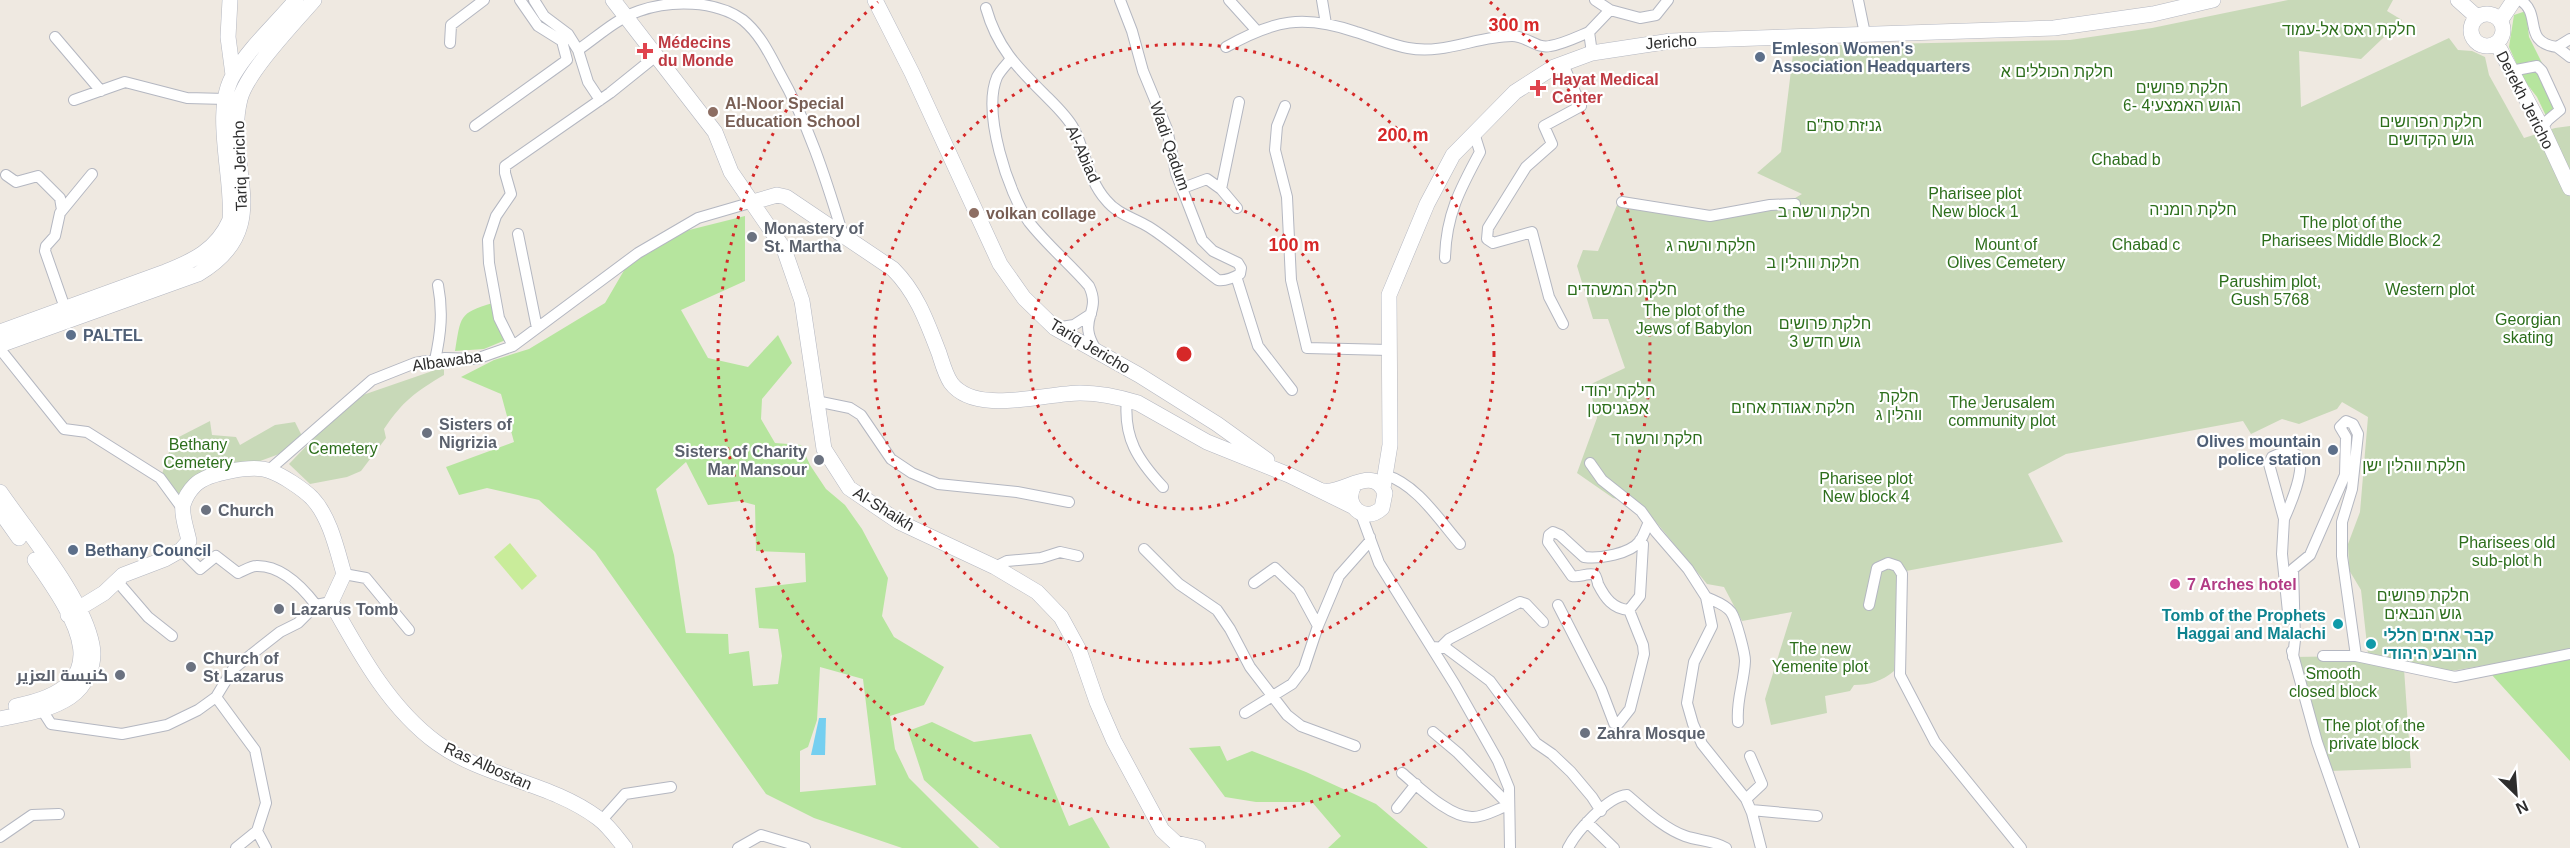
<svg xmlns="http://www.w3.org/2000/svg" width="2570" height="848" viewBox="0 0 2570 848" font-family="Arial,Cairo,'Noto Sans Hebrew',sans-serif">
<rect width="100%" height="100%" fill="#efe9e1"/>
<path fill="#b6e59e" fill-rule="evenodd" d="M2526,11L2529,37L2542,63L2531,61L2517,65L2509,47L2514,15Z
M2528,70L2538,72L2556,108L2546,116L2537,97L2520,75Z
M745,216V281L681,310L708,358L748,367L778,335L792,363L762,399L761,419L775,443L801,445L810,465L826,489L845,505L862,529L888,578L882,616L894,637L944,667L924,705L890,716L895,749L909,778L979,848H902L814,818L766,794L595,552L539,500L487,488L459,495L446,467L514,442L501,394L461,377L494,360L529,349L605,303L626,267L658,245L685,231ZM686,462L708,505L740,501L755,505L756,551L805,553L806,582L755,588L759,628L778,629L782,656L778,684L753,686L749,651L729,654L728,634L686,633L674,555L656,489ZM820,667L863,679L876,785L800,792V751L808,747L817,720Z
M493,303L508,339L484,349L455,351C461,317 458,313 493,303Z
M2570,657V761L2492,675Z
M932,722L974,742L1031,734L1069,826L1092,817L1110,848H1000L924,780L908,731Z
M1220,746L1227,761L1252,751L1306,772L1376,804L1428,848H1328L1341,836L1312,802H1256L1225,797L1189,748Z"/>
<path fill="#c8d9b8" d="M2288,0H2393L2387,11L2402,20L2361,59L2299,51L2301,107L2449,38L2458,50L2472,51L2485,57L2489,75L2524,138L2555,128L2570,126V651L2451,671L2368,654L2361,590L2349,570L2348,544L2360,512L2368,417L2342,402L2337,409L2299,424L2282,419L2251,434L2243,421L2066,454L2028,474L2063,542L1906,571L1898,576L1894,671C1882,681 1870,685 1854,685L1850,691L1825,696L1827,713L1771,725L1765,699L1792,612L1742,621L1724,587L1707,584L1642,505L1613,498L1577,473L1597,418L1589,385L1625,368L1608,319H1593L1577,266L1583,250L1598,251L1617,205L1708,221L1778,208L1802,194L1757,173L1781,152L1794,46L2070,40L2152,28Z
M444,367V375C415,392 403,401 384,429L386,438L361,471L347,477L310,484L289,464L341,410L360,396Z
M210,421L212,435L236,437L240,445L275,425L295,422L302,436L282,453L252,464L238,462L203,476L183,496L171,489L162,474L173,440Z
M2356,656L2404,669L2411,768L2330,771L2293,657Z"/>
<path fill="#c9ec9a" d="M510,543L537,576L522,590L494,557Z"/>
<path fill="#75cff0" d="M819,718H826L825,755H811Z"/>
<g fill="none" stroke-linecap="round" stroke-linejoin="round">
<defs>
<path id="street" d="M534,0L544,16L568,34L578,50L588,82L600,100
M1229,0L1257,31
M1322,0L1326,24
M1858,0L1865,34
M2520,0C2543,14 2521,42 2557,47L2570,39
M986,8C997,47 1016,66 1044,94C1055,105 1067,116 1074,129C1086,153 1088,180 1106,200C1117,214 1134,218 1149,227C1173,242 1195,263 1218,280C1226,281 1233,278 1240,274L1241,268L1238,263L1213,251L1202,240L1176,173L1167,129L1143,71L1132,31L1120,0
M1610,10L1640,18L1656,15L1668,0
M55,37L101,91
M450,43L451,25L484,0
M1226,47C1274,20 1303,14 1356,32C1373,37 1391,45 1408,48C1444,55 1477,36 1512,36C1527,36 1536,49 1550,46C1563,44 1577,37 1589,32
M2557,47L2570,57
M578,50C597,37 616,19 639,11C671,0 715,0 743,20C760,34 769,53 779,72C808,123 825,176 842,232
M1592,53L1589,32L1610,10L1595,0
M1011,59C1006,65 1000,71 997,77C982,112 1008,193 1029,222C1047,245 1070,264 1089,286C1100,309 1084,316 1089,334C1090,340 1094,346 1097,352
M1563,64L1581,106L1544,126L1552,144L1526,167L1488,228L1487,239L1493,243L1532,232L1549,297L1563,324
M2511,71L2537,66L2542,71L2560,110L2548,120L2542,128
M74,100L125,82L187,98L226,99
M1285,106L1277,126L1275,150L1287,197L1291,280L1307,348L1389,350
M475,126L567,60L562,41L538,26L520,0
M6,175L16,182L38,176L60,198L62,210
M1183,188L1207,179L1221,189L1237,208
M1221,189L1239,102
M1622,202L1710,216L1770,205L1795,204
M518,234L537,328
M1445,258C1446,215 1460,189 1480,152L1474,133
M1236,276L1258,346L1292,390
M65,308L45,251L46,246L55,236L60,213L92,174
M1055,328L1074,325L1091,314
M513,346L499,318L489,263L488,240L496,216L511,194L505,173V166L610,93L656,56
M0,349L64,429L87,432L160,478L182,508
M435,360C441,333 443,311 438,285
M1127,399C1123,438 1138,460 1163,487
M816,401L850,408L861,415L891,459L912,473L938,484L1017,492L1069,502
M1590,463L1602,480L1641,511L1656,532L1688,569L1706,597L1712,626L1694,662L1687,703L1693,724L1702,744L1746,799L1752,813L1761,848
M269,470L372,380L415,363L445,358L476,359L513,346L638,253L698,218L753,202
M1385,475C1417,484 1439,520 1460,544
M1361,514L1379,563L1455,685L1498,761L1509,788L1510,848
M2284,519C2292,501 2322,434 2272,457L2269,464L2284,519L2282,554L2288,612
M1640,540L1643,544L1640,596L1629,610C1613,609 1605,598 1598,584C1598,583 1596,576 1595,575C1590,572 1578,578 1572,576L1548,542L1549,535L1553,532L1560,535L1584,557C1600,559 1630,554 1640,541C1644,535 1646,528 1649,522
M1144,549L1179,584L1217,610L1230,629L1250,667L1287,715L1301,726L1355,746
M181,550L200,569L216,556L238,573C243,571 251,566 256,566C281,565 303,588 316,605
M995,567L1007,561L1041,558L1060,552L1078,556
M344,574L366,578L409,630
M117,581L148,617L172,636
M1254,583L1275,568L1299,591L1318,626
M1706,597C1714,601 1725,604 1731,612C1736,619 1745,653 1745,661C1744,683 1736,700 1738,722
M1558,605L1601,689L1614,723H1619L1630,709L1644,654L1643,645L1629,610
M1869,605L1877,568L1888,563L1897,566L1902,574L1900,675L1935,742L2021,848
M1442,646L1449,639L1520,602L1526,604L1543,622
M1432,647L1446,648L1490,681L1536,743L1552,754L1571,772L1592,797L1601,811
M2292,651L2317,742L2354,848
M2323,656H2356L2455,677L2570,654
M2293,657L2295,640L2293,569L2310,555L2345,475L2346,437L2340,427L2346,421L2353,424L2358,434L2352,489L2342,522V556L2356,656
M216,697L255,750L266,803L257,831L266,848
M42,710L51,724L122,734L167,725L198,710L216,697L233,669L280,632L298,623L316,605L331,602
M1245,713L1292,684L1304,668L1318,626L1339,576L1370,541V537
M1402,773C1419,787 1450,818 1473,817C1485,817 1497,809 1509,805L1458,753L1433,732
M1746,799L1762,784L1750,756
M1397,808L1416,784
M1751,810L1817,816
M601,821L625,794L671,787
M1587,822L1614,848
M0,837L32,815L59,814
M236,848L257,831
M738,848L761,835L805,848
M1568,848C1576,832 1608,796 1627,795C1645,810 1663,828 1685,836C1699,841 1713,840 1726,848"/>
<path id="secondary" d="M230,0L228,37L233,75
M613,0L715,132L731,172L784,249L802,301L824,449L849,488L899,522L995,567L1037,592L1061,617L1079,650L1097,702L1114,741L1162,830L1176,843L1198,848
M875,0L912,73L1000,264L1024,298L1055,328L1139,375L1217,424L1267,460
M2458,0L2477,17
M2471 30a16 16 0 1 1 32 0a16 16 0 1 1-32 0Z
M2500,21L2514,0
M2497,44L2544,132L2570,188
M753,202L777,195L786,197L893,269C917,293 927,322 939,353C942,362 945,374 951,383C976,416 1045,393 1080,393C1100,393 1119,397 1138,403L1207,442L1289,475L1352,506
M0,332L165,272C193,261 217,250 230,220C234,179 211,110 234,74C250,47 276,24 296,0
M0,345L198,274C278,227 223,167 240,99C247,72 294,23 314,0
M1383,488L1390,445L1389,295L1427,204L1453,155L1515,92L1554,67L1592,53L1671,41L2054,28L2153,14L2213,0
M1324,491C1344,494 1373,464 1385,493L1382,508C1364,525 1341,504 1355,484
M0,492C28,533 83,597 92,645C96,665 86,686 70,697C49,711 23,714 0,719
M0,511L19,538
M68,615L104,593L123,575L165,559L181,550L189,541C187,530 181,515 183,505C185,498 190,490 195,485C207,473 254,464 270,471C282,475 303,489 312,498C330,517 337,550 344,574L331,602C359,652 389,708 437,743C485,778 550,782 598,818C609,826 617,838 625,848
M16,706C121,686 77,620 35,560"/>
</defs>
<use href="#street" stroke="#b4b7c1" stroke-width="12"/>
<use href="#secondary" stroke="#b4b7c1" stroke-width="16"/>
<use href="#street" stroke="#fff" stroke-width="10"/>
<use href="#secondary" stroke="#fff" stroke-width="15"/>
</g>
<g fill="none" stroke="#d62828" stroke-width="3" stroke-dasharray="3 6">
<circle cx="1184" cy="354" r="155"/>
<circle cx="1184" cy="354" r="310"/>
<path d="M1490 2A466 466 0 1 1 878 2"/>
</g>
<g fill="#e0444e" stroke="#fff" stroke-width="2">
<path d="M642 42h6v6h6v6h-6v6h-6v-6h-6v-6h6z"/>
<path d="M1535 79h6v6h6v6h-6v6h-6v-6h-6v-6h6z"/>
</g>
<g fill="#5c6f8a" stroke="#fff" stroke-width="2">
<circle cx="1760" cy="57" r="6"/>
<circle cx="71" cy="335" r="6"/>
<circle cx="2333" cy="450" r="6"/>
<circle cx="73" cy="550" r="6"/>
</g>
<g fill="#8d6e63" stroke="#fff" stroke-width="2">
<circle cx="713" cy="112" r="6"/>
<circle cx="974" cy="213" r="6"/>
</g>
<g fill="#6b7280" stroke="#fff" stroke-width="2">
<circle cx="752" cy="237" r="6"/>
<circle cx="427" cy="433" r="6"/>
<circle cx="819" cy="460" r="6"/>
<circle cx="206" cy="510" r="6"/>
<circle cx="279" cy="609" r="6"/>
<circle cx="191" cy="667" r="6"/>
<circle cx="120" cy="675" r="6"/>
<circle cx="1585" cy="733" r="6"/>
</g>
<circle fill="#d1479c" stroke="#fff" stroke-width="2" cx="2175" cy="584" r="6"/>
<g fill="#0f9aa8" stroke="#fff" stroke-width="2">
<circle cx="2338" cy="624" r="6"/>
<circle cx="2371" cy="644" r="6"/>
</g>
<g text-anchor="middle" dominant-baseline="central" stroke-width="4.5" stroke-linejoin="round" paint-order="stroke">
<g font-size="16" fill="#2c6e1b" stroke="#fff">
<text x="2349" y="29">חלקת ראס אל-עמוד</text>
<text x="2057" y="71">חלקת הכוללים א</text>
<text x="2182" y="87">חלקת פרושים<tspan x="2182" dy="18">הגוש האמצעי4 -6</tspan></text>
<text x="2431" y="121">חלקת הפרושים<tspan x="2431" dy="18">גוש הקדושים</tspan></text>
<text x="1844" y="125">גניזת סת"ם</text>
<text x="2126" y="159">Chabad b</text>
<text x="1975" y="193">Pharisee plot<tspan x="1975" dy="18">New block 1</tspan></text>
<text x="2193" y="209">חלקת רומניה</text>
<text x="1824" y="211">חלקת ורשה ב</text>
<text x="2351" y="222">The plot of the<tspan x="2351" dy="18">Pharisees Middle Block 2</tspan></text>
<text x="2006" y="244">Mount of<tspan x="2006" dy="18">Olives Cemetery</tspan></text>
<text x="2146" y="244">Chabad c</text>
<text x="1711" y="245">חלקת ורשה ג</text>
<text x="1813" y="262">חלקת ווהלין ב</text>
<text x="2270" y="281">Parushim plot,<tspan x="2270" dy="18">Gush 5768</tspan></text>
<text x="1622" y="289">חלקת המשהדים</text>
<text x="2430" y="289">Western plot</text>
<text x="1694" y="310">The plot of the<tspan x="1694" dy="18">Jews of Babylon</tspan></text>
<text x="2528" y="319">Georgian<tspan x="2528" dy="18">skating</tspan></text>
<text x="1825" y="323">חלקת פרושים<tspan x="1825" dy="18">גוש חדש 3</tspan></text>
<text x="1618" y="390">חלקת יהודי<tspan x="1618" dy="18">אפגניסטן</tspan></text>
<text x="1899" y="396">חלקת<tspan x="1899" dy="18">ווהלין ג</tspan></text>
<text x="2002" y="402">The Jerusalem<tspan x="2002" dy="18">community plot</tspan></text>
<text x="1793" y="407">חלקת אגודת אחים</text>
<text x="1657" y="438">חלקת ורשה ד</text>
<text x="198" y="444">Bethany<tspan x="198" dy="18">Cemetery</tspan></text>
<text x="343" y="448">Cemetery</text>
<text x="2414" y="465">חלקת ווהלין ישן</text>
<text x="1866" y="478">Pharisee plot<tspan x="1866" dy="18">New block 4</tspan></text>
<text x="2507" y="542">Pharisees old<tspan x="2507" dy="18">sub-plot h</tspan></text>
<text x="2423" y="595">חלקת פרושים<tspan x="2423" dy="18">גוש הנבאים</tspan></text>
<text x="1820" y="648">The new<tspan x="1820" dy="18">Yemenite plot</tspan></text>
<text x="2333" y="673">Smooth<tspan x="2333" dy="18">closed block</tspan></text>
<text x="2374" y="725">The plot of the<tspan x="2374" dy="18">private block</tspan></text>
</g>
<g font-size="16" font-weight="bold" fill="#be3a42" stroke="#fff" text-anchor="start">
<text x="658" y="42">Médecins<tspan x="658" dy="18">du Monde</tspan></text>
<text x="1552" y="79">Hayat Medical<tspan x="1552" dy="18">Center</tspan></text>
</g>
<g font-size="16" fill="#2e2e2e" stroke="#fff">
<text transform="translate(1671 42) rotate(-4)">Jericho</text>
<text transform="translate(2525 100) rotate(63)">Derekh Jericho</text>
<text transform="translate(1170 146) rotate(71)">Wadi Qadum</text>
<text transform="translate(1083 154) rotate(66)">Al-Abiad</text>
<text transform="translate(240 166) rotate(-92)">Tariq Jericho</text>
<text transform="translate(1090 346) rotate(31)">Tariq Jericho</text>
<text transform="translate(447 361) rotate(-8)">Albawaba</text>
<text transform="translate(884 509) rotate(32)">Al-Shaikh</text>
<text transform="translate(488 766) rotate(24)">Ras Albostan</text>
</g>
<g font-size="16" font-weight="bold" fill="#4e5e75" stroke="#fff" text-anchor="start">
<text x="1772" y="48">Emleson Women's<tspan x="1772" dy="18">Association Headquarters</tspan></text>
<text x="83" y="335">PALTEL</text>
<text x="2321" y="441" text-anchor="end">Olives mountain<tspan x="2321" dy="18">police station</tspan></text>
<text x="85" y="550">Bethany Council</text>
</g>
<g font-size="16" font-weight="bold" fill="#785e54" stroke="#fff" text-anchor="start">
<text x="725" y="103">Al-Noor Special<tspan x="725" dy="18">Education School</tspan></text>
<text x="986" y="213">volkan collage</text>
</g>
<g font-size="16" font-weight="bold" fill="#5b616d" stroke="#fff" text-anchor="start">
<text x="764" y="228">Monastery of<tspan x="764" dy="18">St. Martha</tspan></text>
<text x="439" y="424">Sisters of<tspan x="439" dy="18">Nigrizia</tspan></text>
<text x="807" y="451" text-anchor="end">Sisters of Charity<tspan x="807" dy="18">Mar Mansour</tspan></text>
<text x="218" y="510">Church</text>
<text x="291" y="609">Lazarus Tomb</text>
<text x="203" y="658">Church of<tspan x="203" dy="18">St Lazarus</tspan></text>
<text x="108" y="675" text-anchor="end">كنيسة العزير</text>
<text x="1597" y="733">Zahra Mosque</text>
</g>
<g font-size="16" font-weight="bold" fill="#b23c85" stroke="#fff" text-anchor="start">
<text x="2187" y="584">7 Arches hotel</text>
</g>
<g font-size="16" font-weight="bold" fill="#0d838f" stroke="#fff" text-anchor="end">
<text x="2326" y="615">Tomb of the Prophets<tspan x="2326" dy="18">Haggai and Malachi</tspan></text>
<text x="2383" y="635" text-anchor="start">קבר אחים חללי<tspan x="2383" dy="18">הרובע היהודי</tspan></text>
</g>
</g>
<circle cx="1184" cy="354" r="9" fill="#d62828" stroke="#fff" stroke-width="3"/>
<g font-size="18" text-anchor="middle" font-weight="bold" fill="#d62828" stroke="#fff" stroke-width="4.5" stroke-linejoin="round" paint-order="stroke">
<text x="1514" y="31">300 m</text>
<text x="1403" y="141">200 m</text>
<text x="1294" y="251">100 m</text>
</g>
<g transform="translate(2516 794) rotate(155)" stroke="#ffffff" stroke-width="4.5" paint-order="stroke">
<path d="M0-4.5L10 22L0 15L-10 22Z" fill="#2e2e2e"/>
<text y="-9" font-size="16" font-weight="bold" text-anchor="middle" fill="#2e2e2e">N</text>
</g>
</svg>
